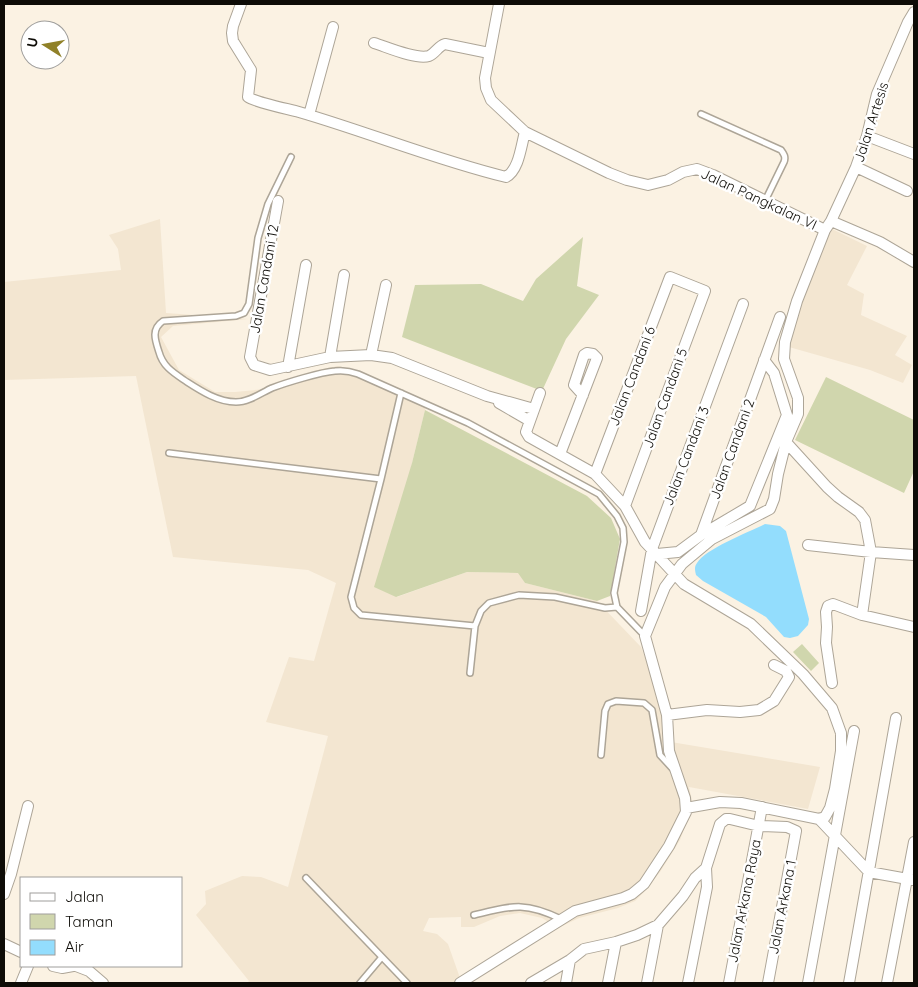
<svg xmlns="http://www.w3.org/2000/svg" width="918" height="987" viewBox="0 0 918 987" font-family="Quicksand,sans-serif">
<rect width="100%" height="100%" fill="#fbf2e3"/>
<path fill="#f3e6d1" d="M160,219L166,313L249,319L173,326L161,337L179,370L215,392H235L265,389L318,370L338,366L358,371L427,402L412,463L397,597L467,572L519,573L525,583L597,601L641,647L658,691L665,741L820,767L808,809L689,787L693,805L680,840L660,872L644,892L635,901L618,908L579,918L558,928L542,918L520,913L500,916L474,927H461V917L429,918L423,931L437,934L448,944L460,978L459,983H247L249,981L196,915L206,904L205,891L242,876L261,877L288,887L328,736L266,722L289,657L314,661L336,583L308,570L173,557L136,376L4,380V282L121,270L118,249L109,235Z
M830,228L867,246L847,285L864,294L861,315L907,336L895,355L912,365L903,383L870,370L789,347L809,268Z"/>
<path fill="#d0d6ad" d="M583,237L577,286L599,295L566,339L542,391L402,337L415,285L481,284L523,301L536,279Z
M826,377L914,420V471L904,493L795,440Z
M425,410L587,496L611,518L620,539L610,596L597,601L525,583L518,573L467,572L396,597L374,587L412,463Z
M802,644L819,663L811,671L793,652Z"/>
<path fill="#93ddfd" d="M765,524L780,526L786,531L809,619L808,625L798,636L790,638L784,637L766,617L703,581L696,575C695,570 694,567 697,563C705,549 749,532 765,524Z"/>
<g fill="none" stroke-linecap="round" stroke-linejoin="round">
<defs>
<path id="service" d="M701,114L781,150C784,154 786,157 784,162L765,201
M291,157L268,204L258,238L249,304L244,313L236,316L163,321C151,329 155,340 159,352C163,367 174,373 187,382C201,391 218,402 236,402C249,402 261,393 272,388C285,383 321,372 335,371C343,370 350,371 358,374L468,423L599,494L617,516L623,528L624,542L614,593L617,607L645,636
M401,393L381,479L351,597L354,608L361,615L475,626L470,673
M169,453L381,479
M475,626L481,611L489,603L519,595L555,597L605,608L617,607
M601,755L605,711L608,704L616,701L644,703L652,710L660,755L672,768
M306,878L407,983
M474,915C512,906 524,901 561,919
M360,983L382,957"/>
<path id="minor" d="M241,4L233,26L232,33L233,41L251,70L248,97C254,102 288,109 299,112C368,132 436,160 506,177C519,170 521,146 525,132
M499,4L485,78L486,88L491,100L525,132L609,173L627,180L648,185L668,180L683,172L697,169L713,175L825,230
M374,43C387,47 416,60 429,56C436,53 438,46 445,44L489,53
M309,115L333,27
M867,136L914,154
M856,167L907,191
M278,201L250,357L254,365L270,370L330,357L371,355L392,358L487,396L534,409
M831,221L880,242L914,262
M371,355L386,285
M330,357L344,275
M288,367L306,265
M540,393L526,432L529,437L595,474L625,506L645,542L684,584L751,624L803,674L832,708L841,733V751L835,789L830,808L825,817L819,819L741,803L720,802L686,808
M499,403L530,421
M786,442L827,487L838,497L859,512L865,520L871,552L862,615
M560,454L597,358L593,354L587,353L584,355L574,385L583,395
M595,474L670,277L705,291L625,506
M701,535L750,506L787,415L774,373L764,360
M808,545L871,552L914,555
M657,554L678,552L701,535L780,317
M641,611L652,549L743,304
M832,683L826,643L827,627L826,612L828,606L833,604L862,615L914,627
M667,715L707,710L740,712L759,710L774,701L789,677L786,671L774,665
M819,819L869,872L913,880
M4,894L11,874L28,806
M4,944L21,952
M53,966L62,968L73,966
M76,966L89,971L103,983
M21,983L28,966
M460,983L575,911L623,898L632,894L644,884L669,846L686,812L685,798L669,751L667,715L645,636L665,587L682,564L712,539L770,509L774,499L778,474L786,442L798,414V398L784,359L785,342L797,301L825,230L831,221L856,167L867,136L877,94L908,22L914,12
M531,983L570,960L584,949L616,942L637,935L658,925L683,896L695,878L706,868L720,824L726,819H730L759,826L787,827L796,831L768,983
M566,983L570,960
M608,983L616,942
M647,983L658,925
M688,983L707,887L706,868
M729,983L762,807
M808,983L854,731
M849,983L896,718
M887,983L914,842"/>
</defs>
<use href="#service" stroke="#ada597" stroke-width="8"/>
<use href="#minor" stroke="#ada597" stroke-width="12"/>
<use href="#service" stroke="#fff" stroke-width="5"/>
<use href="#minor" stroke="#fff" stroke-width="10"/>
</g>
<g text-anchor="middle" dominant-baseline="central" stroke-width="5" stroke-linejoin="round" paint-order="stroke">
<g font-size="14" fill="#0e0c07" stroke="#fff">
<text transform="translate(871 122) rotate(-72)">Jalan Artesis</text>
<text transform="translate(759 199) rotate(25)">Jalan Pangkalan VI</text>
<text transform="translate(264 279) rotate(-80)">Jalan Candani 12</text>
<text transform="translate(632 376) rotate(-69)">Jalan Candani 6</text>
<text transform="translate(665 398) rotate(-70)">Jalan Candani 5</text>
<text transform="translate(732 449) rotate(-70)">Jalan Candani 2</text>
<text transform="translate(686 456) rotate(-69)">Jalan Candani 3</text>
<text transform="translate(744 901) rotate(-79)">Jalan Arkana Raya</text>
<text transform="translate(782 907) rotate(-79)">Jalan Arkana 1</text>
</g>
</g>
<rect width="918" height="987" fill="none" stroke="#0e0c07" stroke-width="10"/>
<rect x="20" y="877" width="162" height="90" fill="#ffffff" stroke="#9f9e9c"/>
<rect x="30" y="893" width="25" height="8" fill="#ffffff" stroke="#9f9e9c"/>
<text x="65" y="902" font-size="15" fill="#0e0c07">Jalan</text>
<rect x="30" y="914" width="25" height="15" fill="#d0d6ad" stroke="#9f9e9c"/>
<text x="65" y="927" font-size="15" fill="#0e0c07">Taman</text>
<rect x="30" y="940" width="25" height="15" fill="#93ddfd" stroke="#9f9e9c"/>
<text x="65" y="952" font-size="15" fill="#0e0c07">Air</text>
<g transform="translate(45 45) rotate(281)"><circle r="24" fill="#ffffff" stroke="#9f9e9c"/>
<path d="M0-4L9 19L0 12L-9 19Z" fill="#908128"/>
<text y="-8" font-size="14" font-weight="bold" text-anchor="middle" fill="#0e0c07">U</text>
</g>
</svg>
